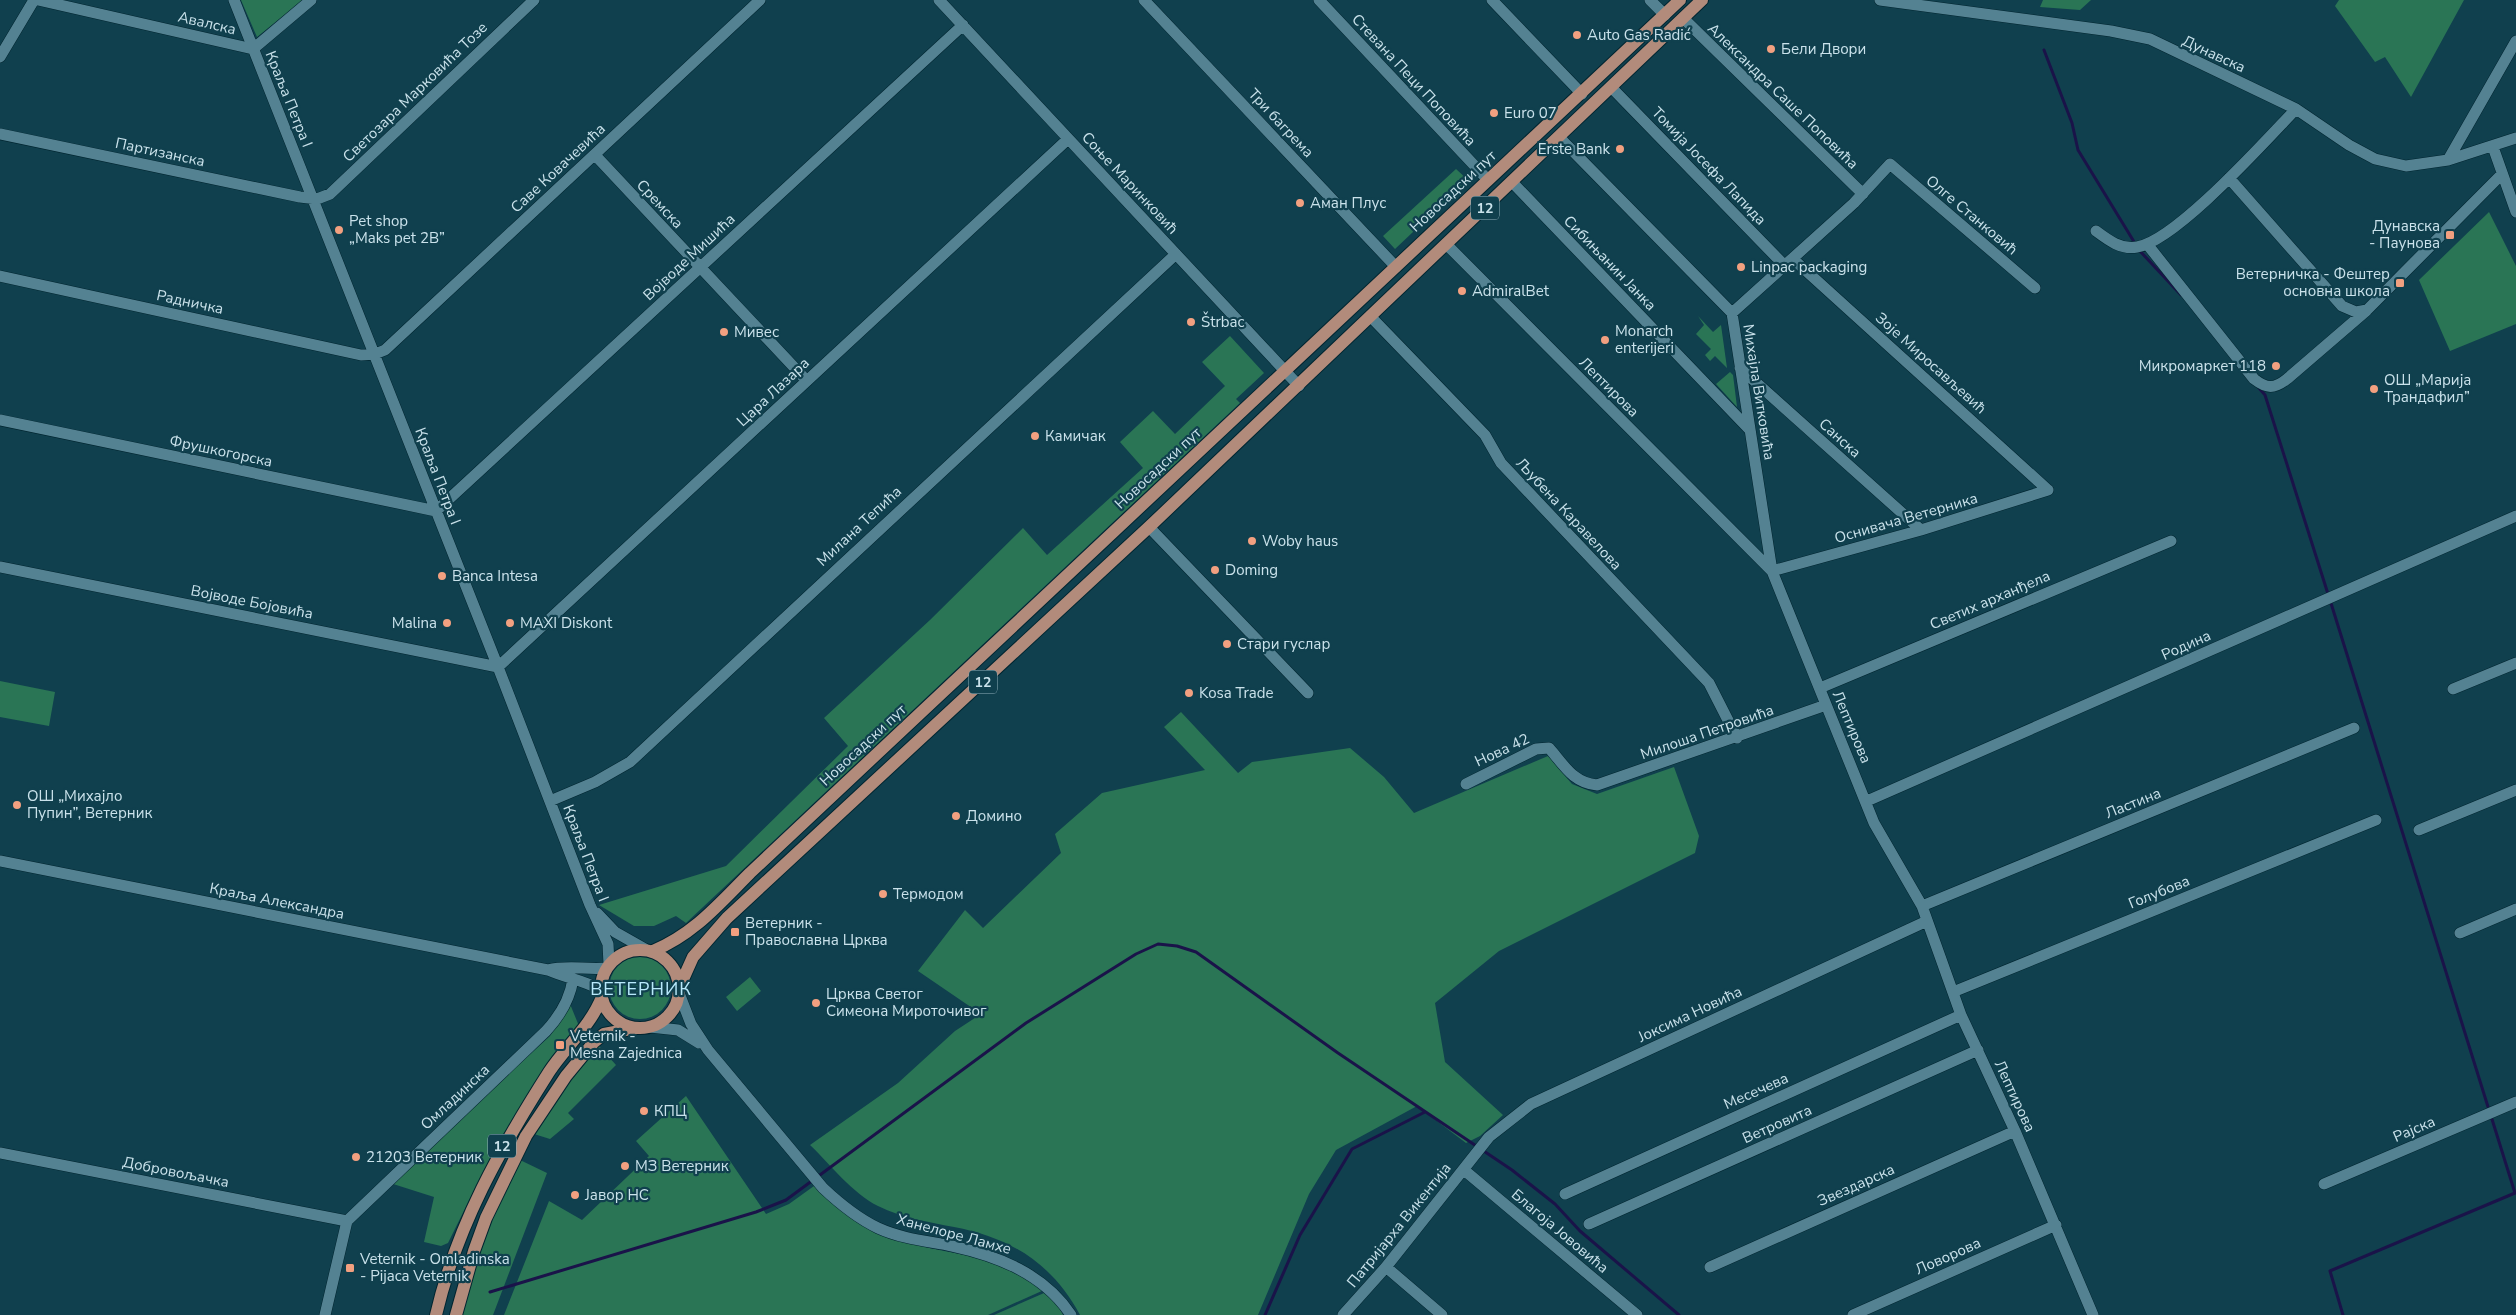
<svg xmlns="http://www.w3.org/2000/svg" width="2516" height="1315" viewBox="0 0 2516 1315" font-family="'Nunito Sans',sans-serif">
<rect width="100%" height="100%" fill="#10404e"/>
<path fill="#2a7555" d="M241,0H303L257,37Z
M2043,0H2091L2080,10L2040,7Z
M2339,0H2464L2411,97L2385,57L2375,62L2335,6Z
M1456,169L1468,180L1395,249L1383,236Z
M2489,212L2516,266V324L2450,351L2419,280Z
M1698,316L1713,332L1721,325L1727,368L1715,356L1710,361L1705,355L1711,349L1696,334L1704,325Z
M1230,336L1264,373L1236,399L1240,403L686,923L676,916L654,926H634L599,905L726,866L848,746L824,718L930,620L1023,528L1047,555L1143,468L1120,442L1153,411L1175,434L1225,386L1202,362Z
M1730,372L1733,375L1737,407L1716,384Z
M0,681L55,692L49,726L0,717Z
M1181,712L1238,773L1252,762L1350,748L1384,777L1414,813L1548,756L1572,784L1597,794L1674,767L1699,836L1695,853L1499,951L1435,1003L1445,1062L1503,1115L1480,1136L1466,1143L1417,1106L1336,1150L1309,1194L1258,1315H1080C1052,1263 1011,1238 954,1227C928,1222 903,1218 878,1206C852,1193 831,1165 810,1145L898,1083L955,1031L981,1014L918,971L965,910L983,928L1061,853L1055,834L1102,793L1205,770L1164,727Z
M609 988a31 31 0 1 1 62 0a31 31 0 1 1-62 0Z
M750,977L761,991L737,1011L726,997Z
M570,1004L579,1026L527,1097L497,1144L448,1243L441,1246L424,1242L434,1197L390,1183L550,1036Z
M599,1046L616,1065L568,1113L574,1119L550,1139L534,1134L560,1094Z
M686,1096L766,1214L789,1204L814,1186L881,1234L929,1248L970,1256L1015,1270L1044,1290L988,1315H504L549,1201L582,1220L649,1156L636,1141Z
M520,1160L547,1173L493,1315H461C476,1261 494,1209 520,1160Z
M1051,1290L1063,1315H994Z"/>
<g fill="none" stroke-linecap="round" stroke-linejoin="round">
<path stroke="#1a1349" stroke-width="3" d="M2044,50L2072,123L2078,150L2136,245
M2139,250L2181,295
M2259,388L2265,395L2328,594
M2330,600L2489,1110
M490,1292L756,1212L786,1200L1026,1023L1136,954L1158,944L1177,946L1196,952L1338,1053L1512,1170L1555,1204L1580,1231L1679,1315
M1265,1315L1300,1235L1352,1149L1425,1112
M2343,1315L2330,1271L2515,1193L2491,1116"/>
<defs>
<path id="minor" d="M38,0L253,49
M234,0L498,667L590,905L608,944L609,964
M939,0L1299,386
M1144,0L1396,267
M1319,0L1488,180
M1492,0L1582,94
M1650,0L1665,15
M1880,0L2111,31L2150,39L2296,109L2349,145L2375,159L2406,166L2448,160L2516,138
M1683,18L1863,194
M253,49L311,0
M0,57L34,0
M1611,87L1785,266
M0,134L300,197L317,199L330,194L534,0
M1559,137L1732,313L1772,571L1921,530L2048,490
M2493,147L2516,212
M595,155L807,381
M2448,160L2516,41
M2229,178L2342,306L2356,312L2367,310L2502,174
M1512,182L1749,429
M2096,231C2108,240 2121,250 2137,247C2176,241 2266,140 2296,109
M1446,244L1772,571L1874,823L1922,906L1961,1015L2015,1131L2093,1315
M2147,244L2254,379C2267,389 2274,389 2287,379L2366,311
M1793,259L2048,490
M0,276L361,355L375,354L385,350L760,0
M1732,313L1854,203L1890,164L2035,288
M1371,317L1485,435L1501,463L1709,683L1737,738
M1740,368L1921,530
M0,420L436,511L963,25
M1149,527L1308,693
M0,567L498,667
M498,667L1068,139
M1820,688L2171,541
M2453,689L2516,663
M1466,784L1536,749L1549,748C1564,765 1573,783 1597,785L1826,705
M550,801L595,782L630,762L1176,254
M1867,801L2516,516
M2419,830L2516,790
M0,861L548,970C566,978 584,980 601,990
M1922,906L2354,728
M597,913L615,932L645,949
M2460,933L2516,909
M548,970C567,965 587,970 607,968
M1953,992L2376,820
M679,993L691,1024L708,1050L823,1188C840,1204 857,1218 878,1228C902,1239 927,1241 952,1246C998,1256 1044,1274 1071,1315
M650,1027L678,1030L699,1043
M0,1153L347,1221
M1464,1170L1637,1315
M2324,1184L2516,1102
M1565,1194L1961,1015
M1589,1224L1978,1050
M1386,1267L1442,1315
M1710,1267L2015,1131
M325,1315L347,1221L546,1031C559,1017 570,999 573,979
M1343,1315L1386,1267L1489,1137L1531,1104L1927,921
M1853,1315L2056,1225"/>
<path id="major" d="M601 989a39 39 0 1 1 78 0a39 39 0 1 1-78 0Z
M653,951C694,934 719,904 750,873L1680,0
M680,986L693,957L727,918L1149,527L1702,0
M436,1315C457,1225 500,1149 549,1072C566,1046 590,1027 602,997
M456,1315L474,1251L486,1218L526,1136L566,1076L594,1042L604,1034L636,1028"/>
</defs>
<use href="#minor" stroke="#012530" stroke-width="12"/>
<use href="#major" stroke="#012530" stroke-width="14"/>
<use href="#minor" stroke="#548292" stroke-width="11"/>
<use href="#major" stroke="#b28b7b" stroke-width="12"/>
</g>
<g fill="#f2a080" stroke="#10404e" stroke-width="2">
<circle cx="1577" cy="35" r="5"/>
<circle cx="1771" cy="49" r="5"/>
<circle cx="1494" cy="113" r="5"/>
<circle cx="1620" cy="149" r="5"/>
<circle cx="1300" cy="203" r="5"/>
<circle cx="339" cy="230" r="5"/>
<rect x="2445" y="230" width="10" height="10" rx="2.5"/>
<circle cx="1741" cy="267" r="5"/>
<rect x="2395" y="278" width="10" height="10" rx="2.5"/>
<circle cx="1462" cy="291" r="5"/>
<circle cx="1191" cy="322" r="5"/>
<circle cx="724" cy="332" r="5"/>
<circle cx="1605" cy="340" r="5"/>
<circle cx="2276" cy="366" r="5"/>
<circle cx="2374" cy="389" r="5"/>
<circle cx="1035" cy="436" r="5"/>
<circle cx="1252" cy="541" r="5"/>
<circle cx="1215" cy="570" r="5"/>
<circle cx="442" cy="576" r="5"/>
<circle cx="447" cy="623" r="5"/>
<circle cx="510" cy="623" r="5"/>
<circle cx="1227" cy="644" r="5"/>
<circle cx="1189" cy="693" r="5"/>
<circle cx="17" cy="805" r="5"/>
<circle cx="956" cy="816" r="5"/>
<circle cx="883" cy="894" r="5"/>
<rect x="730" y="927" width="10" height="10" rx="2.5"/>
<circle cx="816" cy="1003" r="5"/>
<rect x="555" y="1040" width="10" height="10" rx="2.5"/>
<circle cx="644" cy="1111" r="5"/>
<circle cx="356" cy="1157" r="5"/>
<circle cx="625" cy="1166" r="5"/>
<circle cx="575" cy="1195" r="5"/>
<rect x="345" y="1263" width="10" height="10" rx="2.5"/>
</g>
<g text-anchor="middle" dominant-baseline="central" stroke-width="4.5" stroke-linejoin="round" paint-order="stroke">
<g fill="#10404e" stroke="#92b1bc" stroke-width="1">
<rect x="1471" y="196.5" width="28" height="23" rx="4"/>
<rect x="969" y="670.5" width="28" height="23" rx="4"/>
<rect x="488" y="1134.5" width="28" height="23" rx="4"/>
</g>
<g font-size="14" font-weight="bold" fill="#cae2eb">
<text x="1485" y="208">12</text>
<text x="983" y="682">12</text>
<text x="502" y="1146">12</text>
</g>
<g font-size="15" fill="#cae2eb" stroke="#10404e">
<text transform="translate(207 23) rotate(13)">Авалска</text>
<text transform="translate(2214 54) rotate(25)">Дунавска</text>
<text transform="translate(1414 80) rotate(47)">Стевана Пеци Поповића</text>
<text transform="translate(415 92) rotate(-44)">Светозара Марковића Тозе</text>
<text transform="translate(1783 96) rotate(44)">Александра Саше Поповића</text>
<text transform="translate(289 99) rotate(68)">Краља Петра I</text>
<text transform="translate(1281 123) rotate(47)">Три багрема</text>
<text transform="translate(160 152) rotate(12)">Партизанска</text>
<text transform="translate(1709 166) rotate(46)">Томија Јосефа Лапида</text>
<text transform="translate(558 168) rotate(-43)">Саве Ковачевића</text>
<text transform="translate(1130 183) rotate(47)">Соње Маринковић</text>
<text transform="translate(1453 191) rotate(-43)">Новосадски пут</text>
<text transform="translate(660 204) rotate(47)">Сремска</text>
<text transform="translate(1972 215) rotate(40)">Олге Станковић</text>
<text transform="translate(689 257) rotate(-43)">Војводе Мишића</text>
<text transform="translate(1610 263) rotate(46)">Сибињанин Јанка</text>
<text transform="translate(190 302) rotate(12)">Радничка</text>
<text transform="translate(1931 363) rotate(42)">Зоје Миросављевић</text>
<text transform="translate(1609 387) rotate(45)">Лептирова</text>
<text transform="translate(773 392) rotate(-43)">Цара Лазара</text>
<text transform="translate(1759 392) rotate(81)">Михајла Витковића</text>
<text transform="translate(1840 438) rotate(42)">Санска</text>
<text transform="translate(221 451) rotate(12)">Фрушкогорска</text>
<text transform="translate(1158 468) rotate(-43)">Новосадски пут</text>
<text transform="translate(438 476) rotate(69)">Краља Петра I</text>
<text transform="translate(1569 514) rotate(47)">Љубена Каравелова</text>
<text transform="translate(1906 518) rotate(-16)">Оснивача Ветерника</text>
<text transform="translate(859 526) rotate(-43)">Милана Тепића</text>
<text transform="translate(1990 600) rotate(-23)">Светих арханђела</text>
<text transform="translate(252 602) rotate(11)">Војводе Бојовића</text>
<text transform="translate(2186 645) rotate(-24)">Родина</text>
<text transform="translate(1852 727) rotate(67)">Лептирова</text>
<text transform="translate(1707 732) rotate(-19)">Милоша Петровића</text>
<text transform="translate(863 745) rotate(-43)">Новосадски пут</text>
<text transform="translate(1502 750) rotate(-25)">Нова 42</text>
<text transform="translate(2133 803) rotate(-22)">Ластина</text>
<text transform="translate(586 853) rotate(69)">Краља Петра I</text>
<text transform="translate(2159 892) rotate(-22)">Голубова</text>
<text transform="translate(277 901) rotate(11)">Краља Александра</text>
<text transform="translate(1690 1014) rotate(-25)">Јоксима Новића</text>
<text transform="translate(1756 1091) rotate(-24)">Месечева</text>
<text transform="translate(2015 1096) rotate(65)">Лептирова</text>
<text transform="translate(455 1097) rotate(-43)">Омладинска</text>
<text transform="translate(1777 1124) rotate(-24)">Ветровита</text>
<text transform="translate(2414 1129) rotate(-23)">Рајска</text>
<text transform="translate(176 1172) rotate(11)">Добровољачка</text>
<text transform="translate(1856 1185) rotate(-24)">Звездарска</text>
<text transform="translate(1399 1225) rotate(-51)">Патријарха Викентија</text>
<text transform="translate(1560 1231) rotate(40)">Благоја Јововића</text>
<text transform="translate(954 1234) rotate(15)">Ханелоре Ламхе</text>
<text transform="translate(1948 1256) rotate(-24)">Ловорова</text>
</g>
<g font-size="15" fill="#cae2eb" stroke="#10404e" text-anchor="start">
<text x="1587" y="35">Auto Gas Radić</text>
<text x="1781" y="49">Бели Двори</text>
<text x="1504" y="113">Euro 07</text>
<text x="1610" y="149" text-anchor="end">Erste Bank</text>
<text x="1310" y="203">Аман Плус</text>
<text x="349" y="221">Pet shop<tspan x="349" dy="17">„Maks pet 2B”</tspan></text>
<text x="2440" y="226" text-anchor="end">Дунавска<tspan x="2440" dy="17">- Паунова</tspan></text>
<text x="1751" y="267">Linpac packaging</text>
<text x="2390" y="274" text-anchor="end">Ветерничка - Фештер<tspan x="2390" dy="17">основна школа</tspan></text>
<text x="1472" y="291">AdmiralBet</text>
<text x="1201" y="322">Štrbac</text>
<text x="1615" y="331">Monarch<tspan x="1615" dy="17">enterijeri</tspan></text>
<text x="734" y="332">Мивес</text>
<text x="2266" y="366" text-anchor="end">Микромаркет 118</text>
<text x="2384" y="380">ОШ „Марија<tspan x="2384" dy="17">Трандафил”</tspan></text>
<text x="1045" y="436">Камичак</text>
<text x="1262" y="541">Woby haus</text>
<text x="1225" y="570">Doming</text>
<text x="452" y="576">Banca Intesa</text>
<text x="437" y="623" text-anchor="end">Malina</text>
<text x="520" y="623">MAXI Diskont</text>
<text x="1237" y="644">Стари гуслар</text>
<text x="1199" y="693">Kosa Trade</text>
<text x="27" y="796">ОШ „Михајло<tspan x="27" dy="17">Пупин”, Ветерник</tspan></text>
<text x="966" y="816">Домино</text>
<text x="893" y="894">Термодом</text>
<text x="745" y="923">Ветерник -<tspan x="745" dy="17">Православна Црква</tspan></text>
<text x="826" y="994">Црква Светог<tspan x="826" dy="17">Симеона Мироточивог</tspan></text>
<text x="570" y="1036">Veternik -<tspan x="570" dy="17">Mesna Zajednica</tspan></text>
<text x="654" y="1111">КПЦ</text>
<text x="366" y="1157">21203 Ветерник</text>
<text x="635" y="1166">МЗ Ветерник</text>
<text x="585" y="1195">Јавор НС</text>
<text x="360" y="1259">Veternik - Omladinska<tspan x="360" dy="17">- Pijaca Veternik</tspan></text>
</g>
<g font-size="18" letter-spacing="1" fill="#b8e9fb" stroke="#10404e">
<text x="641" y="989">ВЕТЕРНИК</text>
</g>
</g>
</svg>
